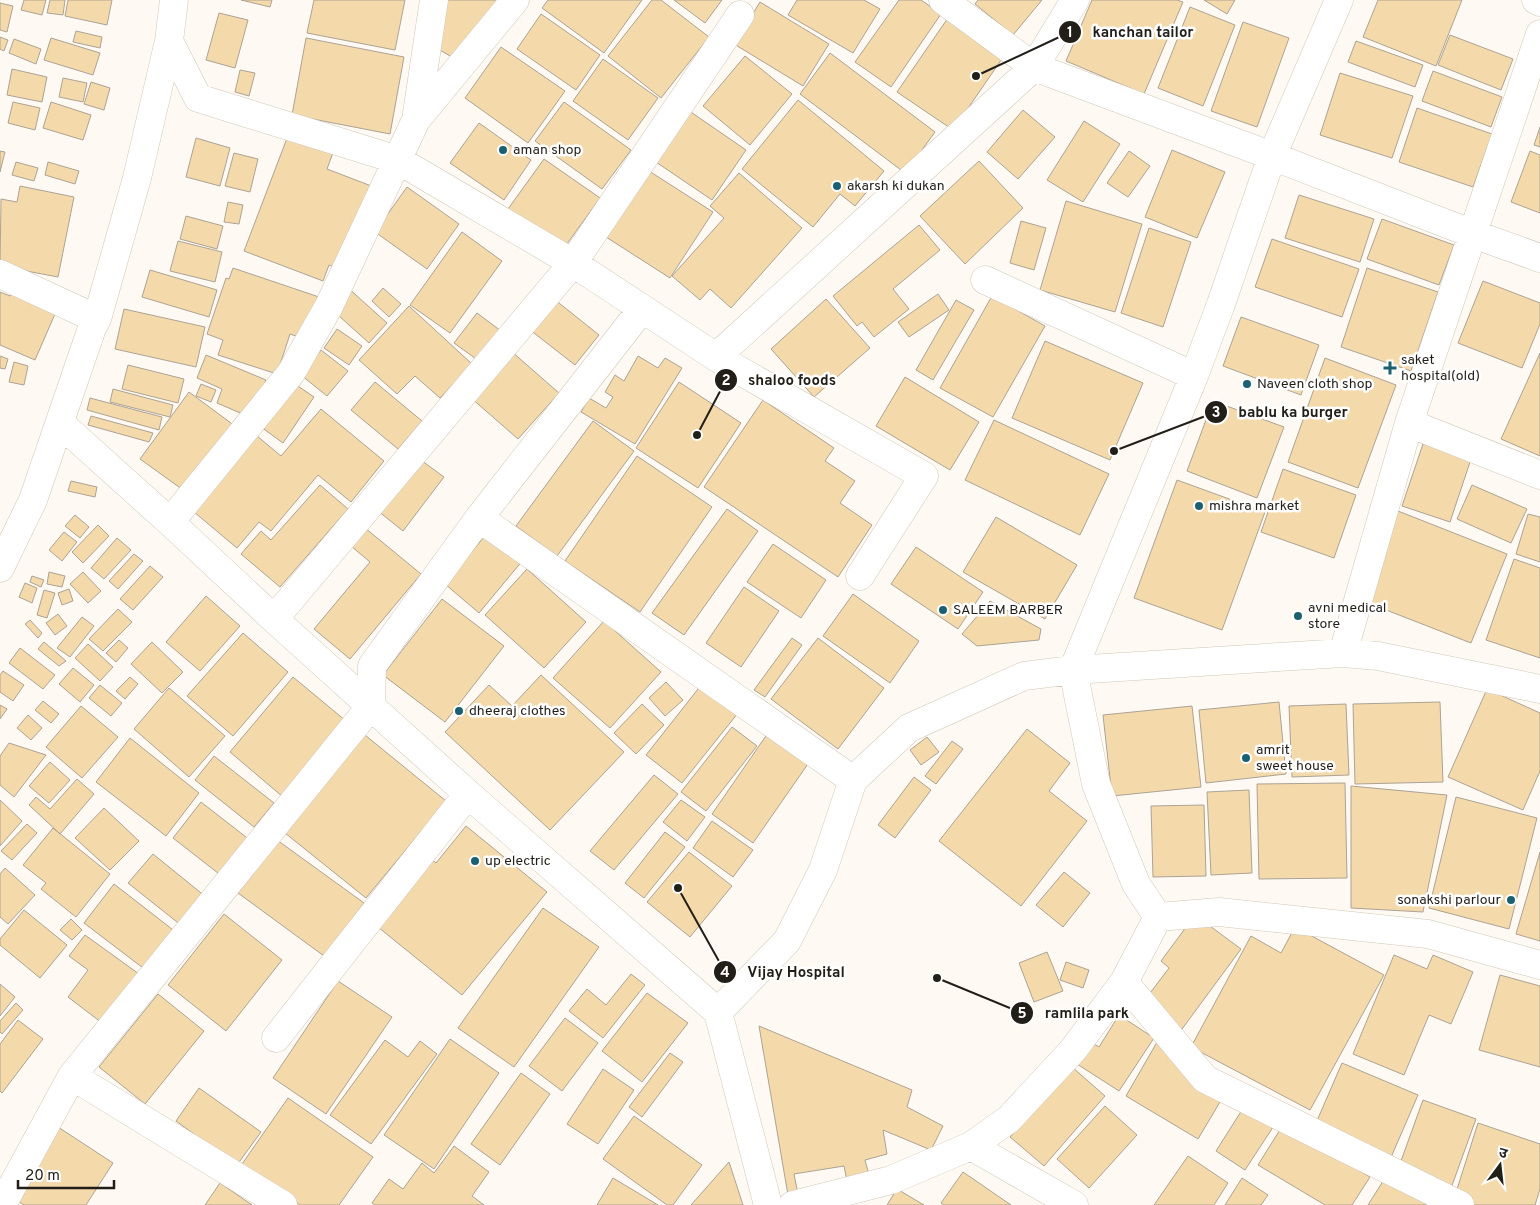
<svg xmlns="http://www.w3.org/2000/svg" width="1540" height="1205" viewBox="0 0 1540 1205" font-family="Overpass,'Noto Sans Devanagari',sans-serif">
<rect width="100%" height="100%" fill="#fefaf3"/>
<path fill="#f4d9ab" stroke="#aca394" d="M24,0H46L42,15L21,10Z
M50,0H65L63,15L47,13Z
M68,0H112L107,25L65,16Z
M241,0H272L270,7Z
M314,0H405L395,50L307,33Z
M447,0H497L457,60L438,49Z
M548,0H642L604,53L542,8Z
M652,0H661L709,37L661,98L608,56Z
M674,0H722L705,23Z
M797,0H864L880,9L853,53L788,15Z
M899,0H921L941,14L891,87L855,62Z
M978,0H1042L1013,35L975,4Z
M1092,0H1177L1183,2L1144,94L1066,61Z
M1204,0H1235L1227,14Z
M1378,0H1462L1436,66L1363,37Z
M760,2L829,44L803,86L734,44Z
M0,3L13,6L7,32L0,30Z
M1190,7L1235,25L1203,106L1158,88Z
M219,13L248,20L235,68L206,60Z
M541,14L600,55L576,90L517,49Z
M950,15L1006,53L953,130L897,92Z
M1243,22L1289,38L1257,127L1211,111Z
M76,31L102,37L100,48L73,42Z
M1450,35L1513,59L1501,90L1438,65Z
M0,37L8,40L4,51L0,49Z
M51,38L100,53L93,75L44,60Z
M306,38L404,57L390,134L292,115Z
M14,39L41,49L36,64L9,53Z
M1356,41L1423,65L1415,87L1348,62Z
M501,47L565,91L528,143L465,98Z
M830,53L935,132L905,173L800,94Z
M745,56L792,94L750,145L703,106Z
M603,59L658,98L628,140L573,101Z
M12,69L47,77L42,102L7,95Z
M240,70L255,73L249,96L235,92Z
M1433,71L1502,97L1491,127L1422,101Z
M1340,73L1413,96L1392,158L1320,135Z
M63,78L87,83L83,102L59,97Z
M91,82L110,88L104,110L84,104Z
M798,100L884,171L855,206L840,194L813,227L742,169Z
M13,102L40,108L35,130L8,123Z
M51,102L91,115L83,140L43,128Z
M564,102L631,150L602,189L535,141Z
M685,108L746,150L712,200L650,158Z
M1417,108L1492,134L1473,187L1399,162Z
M1023,110L1055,137L1018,179L987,152Z
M1084,121L1120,144L1083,202L1047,180Z
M479,123L531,160L504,200L450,163Z
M1540,127V147L1534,145Z
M289,133L334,150L327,169L374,187L342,270L329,265L323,281L244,251Z
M196,138L230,148L220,186L186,177Z
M1172,150L1225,172L1197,238L1145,217Z
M0,151L5,152L0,172Z
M1129,151L1150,166L1128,197L1107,183Z
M1530,151L1540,155V213L1511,202Z
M234,153L258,159L250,192L225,186Z
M544,159L600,198L564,248L508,209Z
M979,161L1023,208L965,264L920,216Z
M16,162L38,168L34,181L12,175Z
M48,162L79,171L75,184L45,175Z
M649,171L713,212L670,278L606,237Z
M739,173L802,228L731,308L710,289L700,300L672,276L724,218L710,206Z
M20,186L74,197L58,277L0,266L1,199L17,202Z
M407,187L459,224L427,269L375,232Z
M1299,195L1374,219L1360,262L1285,238Z
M1066,201L1142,224L1115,312L1040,290Z
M228,202L243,205L239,224L224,222Z
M186,216L223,226L217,249L180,239Z
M1382,219L1454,245L1439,285L1367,259Z
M1021,221L1046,228L1034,270L1010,263Z
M919,225L940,250L893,289L909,309L874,337L862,322L857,326L833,296Z
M1149,228L1191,242L1163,327L1121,313Z
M462,232L502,261L450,333L410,305Z
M1272,239L1359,269L1342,317L1255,287Z
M178,241L222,252L215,282L170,271Z
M233,268L319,297L305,339L290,334L277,374L218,355L223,340L207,334L226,278L229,279Z
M1367,268L1438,292L1411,371L1341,347Z
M150,270L217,290L209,317L142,297Z
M1483,281L1540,303V324L1522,368L1458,343Z
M347,287L387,323L369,343L329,307Z
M13,288L58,307L35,360L0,345V292L10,296Z
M383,288L401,304L389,317L372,301Z
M938,294L949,310L909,337L898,322Z
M549,295L599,335L575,365L525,326Z
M992,296L1045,326L993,417L940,388Z
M826,299L870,348L814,397L771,349Z
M956,300L974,310L933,380L916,370Z
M409,306L472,364L440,398L415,376L397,394L359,360Z
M124,309L205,327L196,367L115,349Z
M477,313L505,334L483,364L454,343Z
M1241,317L1319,345L1301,395L1223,366Z
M337,329L362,346L349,365L324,348Z
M1045,341L1143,383L1110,460L1012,418Z
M321,350L348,371L327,396L301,375Z
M511,351L559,393L518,439L470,397Z
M1540,353V456L1501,439Z
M206,355L266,380L257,402L251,400L245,415L217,403L222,389L197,378Z
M0,356L8,359L5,369L0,368Z
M638,356L658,368L665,358L682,368L635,444L581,412L589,398L606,408L613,397L605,392L615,375L624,381Z
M1325,358L1396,385L1358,488L1288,462Z
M14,362L28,366L24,385L9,382Z
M128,365L184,379L178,403L122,389Z
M905,377L979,422L950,470L876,426Z
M292,382L314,397L283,443L261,427Z
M375,382L422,421L398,449L351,410Z
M679,382L741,423L698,488L636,448Z
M201,384L216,390L211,402L196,396Z
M113,389L173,405L170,417L110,402Z
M189,392L239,429L190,495L140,459Z
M90,398L162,417L159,430L87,410Z
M763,400L834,448L825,461L855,481L840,503L872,525L838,577L704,487Z
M1213,401L1284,427L1257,498L1187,471Z
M321,409L384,461L351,502L318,475L271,531L259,522L237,548L188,507L251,431L281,456Z
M91,416L153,433L149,442L88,425Z
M994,420L1109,474L1080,535L965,480Z
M593,421L634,451L557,556L516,526Z
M1424,441L1472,456L1450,522L1402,506Z
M637,456L712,507L640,612L565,561Z
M418,458L444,477L403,531L378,511Z
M1283,469L1356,495L1334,558L1261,532Z
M1177,480L1265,512L1222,630L1134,598Z
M71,481L97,487L95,497L68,491Z
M320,485L348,509L280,587L241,554L261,531L271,540Z
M1472,485L1527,509L1511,543L1457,519Z
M727,509L758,531L684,635L652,613Z
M1398,511L1507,554L1471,643L1363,601Z
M1528,514L1540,517V562L1516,554Z
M75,515L89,527L80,538L65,526Z
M996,517L1077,565L1045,619L963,572Z
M359,523L421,574L350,659L314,629L370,562L345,541Z
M98,525L109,536L83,563L72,552Z
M489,531L523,560L479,613L445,584Z
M64,532L77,542L62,561L49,550Z
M117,538L131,550L104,579L91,568Z
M773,544L826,580L801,618L747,582Z
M916,547L983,592L958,629L891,584Z
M134,554L143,561L118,589L109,581Z
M1514,559L1540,568V658L1486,640Z
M150,566L163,577L133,610L120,599Z
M527,569L586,622L544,668L485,615Z
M49,572L65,576L62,587L47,584Z
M83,572L101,591L88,603L70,584Z
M32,576L44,580L41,587L30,582Z
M25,583L37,588L32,603L19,597Z
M744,587L779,611L741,667L706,643Z
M69,589L73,601L62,605L58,593Z
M44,590L55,593L47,618L37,615Z
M853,594L919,641L890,683L823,636Z
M206,596L240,626L200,671L166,642Z
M442,599L504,646L445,722L383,675Z
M990,601L1041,629L1039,640L977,646L962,634Z
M118,609L132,622L103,651L89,639Z
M58,614L67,626L55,635L46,623Z
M82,617L94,626L70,657L57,648Z
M30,620L42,633L38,638L25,624Z
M604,621L661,672L610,728L553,678Z
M243,633L288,672L233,736L187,696Z
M792,638L802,645L765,697L754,690Z
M818,638L884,688L838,749L771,699Z
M119,640L128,648L116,662L106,653Z
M44,642L66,661L59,666L38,649Z
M152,642L183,672L162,693L131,664Z
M88,644L113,667L100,681L75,658Z
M20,648L55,675L43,689L9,663Z
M73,668L94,685L80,702L59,684Z
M3,671L24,685L13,701L0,692V675Z
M541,675L624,752L550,830L445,732L489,685L512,706Z
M130,677L138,684L125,699L116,691Z
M293,677L346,721L283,797L230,752Z
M666,682L683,700L665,716L649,698Z
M702,684L738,713L682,783L646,755Z
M100,685L122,703L111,716L89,698Z
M169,688L225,736L189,777L134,729Z
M1487,689L1540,713V771L1523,810L1448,777Z
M43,701L59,714L51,723L35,710Z
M1279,702L1286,774L1206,783L1199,710Z
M1440,702L1443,782L1355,784L1353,704Z
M642,704L664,725L636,754L614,733Z
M1346,704L1349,775L1292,777L1289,706Z
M0,705L7,709L0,719Z
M81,706L118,737L82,778L46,747Z
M1192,706L1201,787L1112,796L1103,715Z
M28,715L42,728L31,740L17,728Z
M732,727L757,746L706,811L681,792Z
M1027,729L1070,763L1049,791L1087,821L1021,906L939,841Z
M360,731L446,801L366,898L280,829Z
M768,733L810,761L753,843L712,814Z
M927,737L939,752L921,765L910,750Z
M130,738L199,793L166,836L96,782Z
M952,741L963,749L936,784L925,776Z
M9,743L46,755L14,797L0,785V756Z
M214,756L274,803L254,827L195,780Z
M50,762L70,780L49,803L29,786Z
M654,775L678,794L614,870L590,851Z
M914,777L931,790L895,838L878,825Z
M77,779L94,794L60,834L29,805L36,797L50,809Z
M1345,783L1347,878L1259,879L1257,784Z
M1351,786L1447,795L1423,912L1351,908Z
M1249,790L1252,873L1211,875L1207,792Z
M1456,797L1537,818L1509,929L1429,908Z
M0,800L22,821L0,846Z
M681,800L705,817L687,841L663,822Z
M201,802L251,841L223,877L173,838Z
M1204,805L1206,876L1153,877L1151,806Z
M104,808L139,841L110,870L75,838Z
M712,821L753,850L733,877L693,848Z
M27,824L37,833L12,860L1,851Z
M466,826L547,892L462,995L373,923L428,856L436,863Z
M53,828L110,874L76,917L41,889L46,883L23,865Z
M665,832L685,847L644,898L625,883Z
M277,840L364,903L324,956L238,893Z
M689,852L732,886L690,937L647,902Z
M1540,852V941L1516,934Z
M153,854L206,897L182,926L128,883Z
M5,868L35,895L8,924L0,917V874Z
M1064,872L1090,893L1063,927L1036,905Z
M114,884L177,933L147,971L84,923Z
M543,908L599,947L514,1067L458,1028Z
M24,910L67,945L40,978L0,945V939Z
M224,914L282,960L226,1031L168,985Z
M1195,915L1241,949L1182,1029L1144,1001L1169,968L1161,961Z
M71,919L82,930L72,940L60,930Z
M1295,927L1384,975L1310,1110L1191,1047L1251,936L1281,953Z
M85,935L139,974L106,1026L68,997L88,970L69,956Z
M1047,952L1063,991L1034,1002L1019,963Z
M1394,955L1427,969L1433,955L1473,972L1451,1024L1429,1015L1404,1075L1353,1054Z
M1066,962L1089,970L1083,988L1060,980Z
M631,974L645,985L603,1038L569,1011L587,989L606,1005Z
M1500,975L1540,986V1067L1479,1050Z
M338,981L392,1017L326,1114L273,1078Z
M0,984L15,997L0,1016Z
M647,993L688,1023L642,1082L602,1051Z
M158,994L204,1031L145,1104L99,1067Z
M16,1003L23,1010L2,1034L0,1032V1021Z
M1119,1015L1154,1038L1119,1091L1077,1064L1091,1042L1099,1047Z
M565,1018L598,1043L562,1091L529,1066Z
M18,1020L43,1039L2,1093L0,1091V1044Z
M759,1026L912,1090L907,1107L943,1126L931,1150L883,1130L887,1154L865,1160L869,1175L847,1181L844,1166L794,1174L798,1194L788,1195Z
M1160,1037L1233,1080L1198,1139L1126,1096Z
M450,1039L499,1073L434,1169L384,1135Z
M385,1040L408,1057L420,1041L437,1054L371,1144L330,1115Z
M670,1053L683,1062L642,1117L629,1107Z
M1342,1063L1418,1095L1389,1162L1313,1130Z
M1072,1067L1105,1096L1044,1166L1010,1137Z
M603,1069L634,1090L598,1144L567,1124Z
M521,1073L550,1094L500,1165L471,1144Z
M199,1088L261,1132L237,1165L176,1121Z
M288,1098L373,1157L339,1205H300L242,1164Z
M1249,1099L1279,1118L1245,1170L1216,1151Z
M1423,1100L1476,1119L1450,1191L1397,1172Z
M1105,1106L1137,1135L1089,1188L1057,1159Z
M634,1116L702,1165L673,1205H667L603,1159Z
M1478,1123L1540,1144V1189L1535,1205H1462L1453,1202Z
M1283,1125L1370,1177L1352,1205H1325L1258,1165Z
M58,1127L113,1163L86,1205H24L11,1197Z
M454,1146L489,1172L472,1196L484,1205H375L372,1203L389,1179L403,1189L422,1163L434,1173Z
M1188,1156L1228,1183L1214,1205H1154Z
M729,1162L743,1205H691Z
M963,1172L1011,1205H944L941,1203Z
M613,1178L658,1205H597Z
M1242,1178L1268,1195L1261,1205H1225Z
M1385,1178L1428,1205H1368Z
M220,1183L252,1205H205Z
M897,1189L924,1205H887Z"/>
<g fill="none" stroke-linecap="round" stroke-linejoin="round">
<defs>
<path id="minor" d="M943,0L1034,67L1272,156L1473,234L1540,258
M1536,0L1540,2
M169,41L198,98L398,160L573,263L716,357L924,476L860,576
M416,120L434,0
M0,274L97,319
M985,280L1194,376
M716,357L1034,67L1075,0
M60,423L170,522L274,619L468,794L718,1012
M1409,423L1540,475
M479,518L853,780
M170,522L291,373L329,306L416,120L515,0
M0,568L33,500L92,328L97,319L137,178L169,41L174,0
M274,619L573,263L740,15
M1343,653L1409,423L1540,34
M1158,917L1219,912L1428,934L1540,965
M1124,982L1205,1079L1460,1205
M276,1038L468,794
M72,1076L283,1205
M971,1146L1074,1205
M2,1205L72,1076L371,706L372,666L479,518L642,309
M768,1205L718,1012L787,941L823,870L853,780L909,728L1024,676L1073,670L1343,653L1378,656L1540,689
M793,1205L891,1180L971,1146L1009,1119L1073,1050L1124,982L1158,917L1136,884L1096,784L1073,670L1194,376L1221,304L1272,156L1339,0"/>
</defs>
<use href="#minor" stroke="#d1c7b8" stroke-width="29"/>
<use href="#minor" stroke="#fff" stroke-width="28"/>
</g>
<g fill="#1a6071" stroke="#fff" stroke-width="2">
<circle cx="503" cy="150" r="5"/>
<circle cx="837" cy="186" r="5"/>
<path d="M1387.5 360.5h5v5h5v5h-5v5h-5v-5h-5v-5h5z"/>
<circle cx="1247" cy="384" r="5"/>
<circle cx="1199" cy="506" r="5"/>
<circle cx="943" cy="610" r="5"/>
<circle cx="1298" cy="616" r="5"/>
<circle cx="459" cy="711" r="5"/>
<circle cx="1246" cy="758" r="5"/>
<circle cx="475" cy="861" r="5"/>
<circle cx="1511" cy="900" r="5"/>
</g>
<g text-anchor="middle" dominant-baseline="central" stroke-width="5" stroke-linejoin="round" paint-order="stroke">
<g font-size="14" fill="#221f19" stroke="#fff" text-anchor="start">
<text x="513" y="150">aman shop</text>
<text x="847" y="186">akarsh ki dukan</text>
<text x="1401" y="360">saket<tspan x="1401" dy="16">hospital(old)</tspan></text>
<text x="1257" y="384">Naveen cloth shop</text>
<text x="1209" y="506">mishra market</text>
<text x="1308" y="608">avni medical<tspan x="1308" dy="16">store</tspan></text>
<text x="953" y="610">SALEEM BARBER</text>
<text x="469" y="711">dheeraj clothes</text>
<text x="1256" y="750">amrit<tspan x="1256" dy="16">sweet house</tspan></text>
<text x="485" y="861">up electric</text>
<text x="1501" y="900" text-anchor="end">sonakshi parlour</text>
</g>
</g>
<path fill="none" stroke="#221f19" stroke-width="2" d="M976 76L1070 32M697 435L726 380M1114 451L1216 412M678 888L725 972M937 978L1022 1013"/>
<g fill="#221f19" stroke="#fff" stroke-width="2">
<circle cx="976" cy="76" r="5"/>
<circle cx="697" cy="435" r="5"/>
<circle cx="1114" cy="451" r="5"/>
<circle cx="678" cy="888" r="5"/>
<circle cx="937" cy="978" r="5"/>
<circle cx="1070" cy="32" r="12"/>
<circle cx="726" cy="380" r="12"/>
<circle cx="1216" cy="412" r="12"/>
<circle cx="725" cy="972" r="12"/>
<circle cx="1022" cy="1013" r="12"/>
</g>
<g font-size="15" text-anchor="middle" font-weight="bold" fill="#fff">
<text x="1070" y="37">1</text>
<text x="726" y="385">2</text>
<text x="1216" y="417">3</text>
<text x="725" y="977">4</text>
<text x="1022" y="1018">5</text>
</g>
<g font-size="15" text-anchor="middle" font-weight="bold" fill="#221f19" stroke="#fff" stroke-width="5" stroke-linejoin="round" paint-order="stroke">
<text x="1143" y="37">kanchan tailor</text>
<text x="792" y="385">shaloo foods</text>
<text x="1293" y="417">bablu ka burger</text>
<text x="796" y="977">Vijay Hospital</text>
<text x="1087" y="1018">ramlila park</text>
</g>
<g transform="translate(1500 1165) rotate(15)" stroke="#ffffff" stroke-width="4" paint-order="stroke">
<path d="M0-4L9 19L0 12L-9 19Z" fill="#221f19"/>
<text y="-8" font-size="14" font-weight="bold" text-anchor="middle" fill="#221f19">उ</text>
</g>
<path d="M18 1180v8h96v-8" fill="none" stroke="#221f19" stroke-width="2.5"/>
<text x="25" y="1180" font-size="15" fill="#221f19" stroke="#ffffff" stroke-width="4" paint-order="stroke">20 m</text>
</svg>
